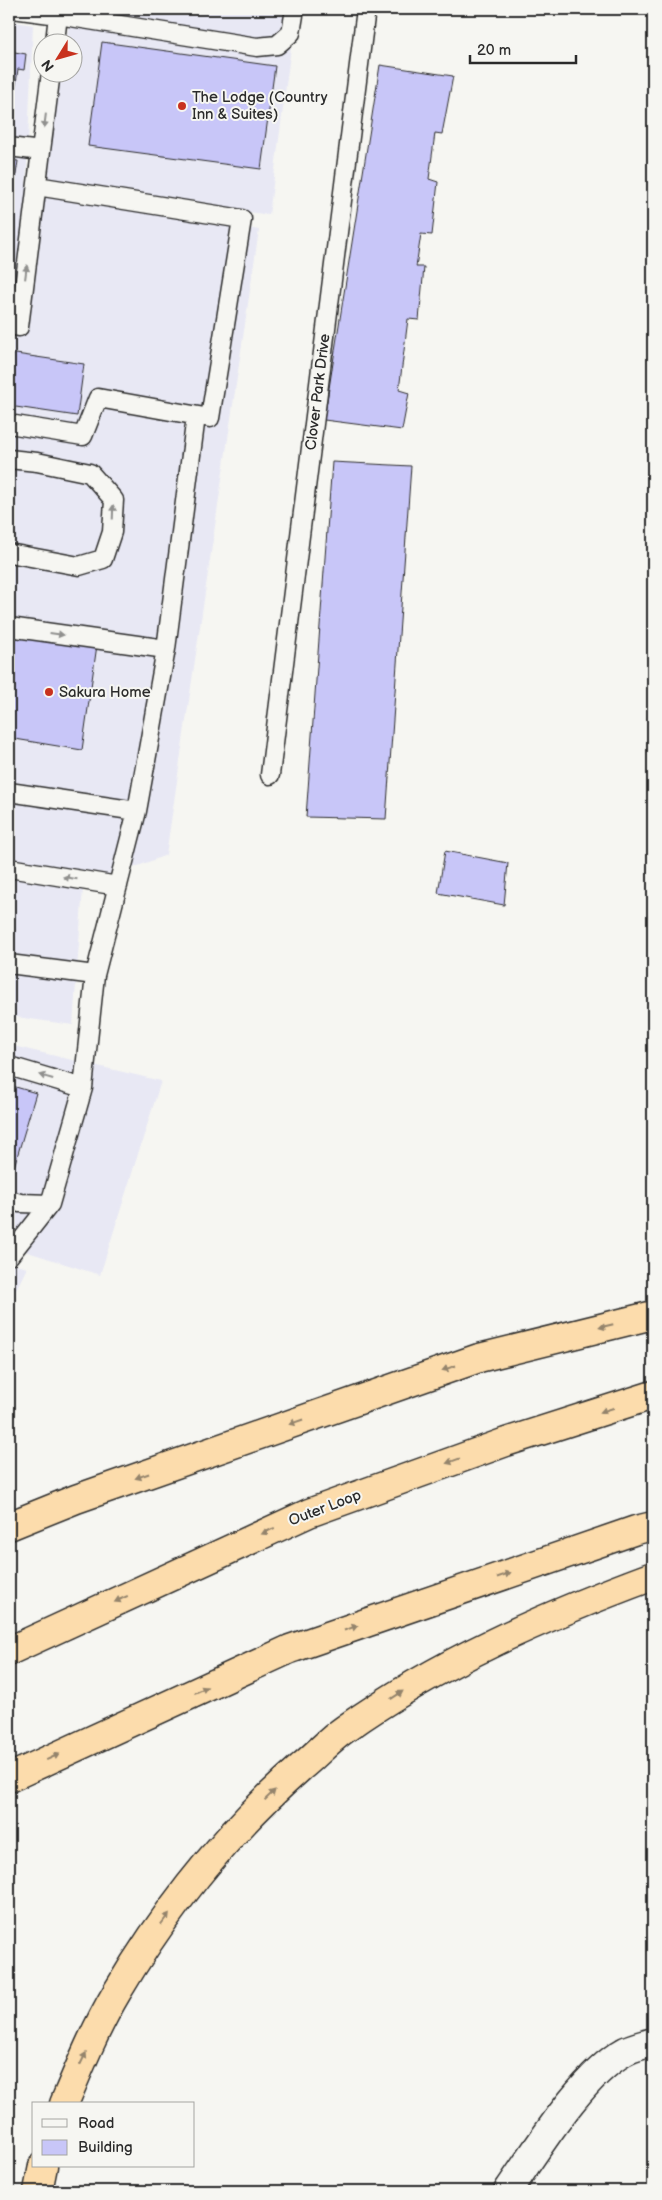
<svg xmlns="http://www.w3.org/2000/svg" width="662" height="2200" viewBox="0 0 662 2200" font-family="'Balsamiq Sans',sans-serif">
<rect width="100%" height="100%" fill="#f6f6f2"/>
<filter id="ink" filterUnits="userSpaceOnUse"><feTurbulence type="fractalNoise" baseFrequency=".02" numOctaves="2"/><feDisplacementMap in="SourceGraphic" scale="10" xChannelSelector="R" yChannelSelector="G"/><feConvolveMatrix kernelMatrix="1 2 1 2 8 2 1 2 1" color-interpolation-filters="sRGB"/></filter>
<g filter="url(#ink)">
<path fill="#e8e8f4" d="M54,9H296L269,215L45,179L61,73L72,72V42H66L71,12Z
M9,21L33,25L26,187L259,230L166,855L83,888L73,1025L9,1016Z
M9,1045L161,1081L100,1275L9,1246Z
M9,1263L27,1268L9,1303Z"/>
<path fill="#c8c6f8" stroke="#2b2b2b" d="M102,42L275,66L261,169L88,146Z
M9,51L26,54L24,70L18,69L10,127Z
M380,65L453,76L442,134L435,133L429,179L438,182L432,235L421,234L416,267H424L419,320L408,319L399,390L409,393L402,430L324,420Z
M9,160L18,161L9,222Z
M9,353L84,364L77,416L9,406Z
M332,462L411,466L386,819L306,817Z
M9,633L97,645L82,750L9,738Z
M445,851L508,863L504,905L438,893Z
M9,1085L36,1093L11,1177L9,1176Z"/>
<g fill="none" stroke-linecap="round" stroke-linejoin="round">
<defs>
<path id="lane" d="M13,9L58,15L55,42
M58,15L257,47L277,45L291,33L295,9
M9,147L41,151L51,72
M9,325L19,327L41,151
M9,424L83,436L98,398L210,418L242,219L37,186
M9,459L37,462L90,473L114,500L112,532L103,559L79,566L9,553
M9,627L166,649
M270,775L366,9
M9,792L137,811L166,649L196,416
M9,868L118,886
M9,964L95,975
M9,1066L83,1088
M9,1200L20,1203L50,1204
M9,1256L50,1204L83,1088L95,975L137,811"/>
<path id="street" d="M508,2191C536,2151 582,2075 624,2052C632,2047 644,2045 653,2042"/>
<path id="highway" d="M9,1526L76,1499L479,1358L653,1315
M9,1651L309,1513L506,1442L653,1395
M9,1778L290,1649L636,1530L653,1526
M64,2104C80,2066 96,2027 117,1992C166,1909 228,1831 301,1767C316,1755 329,1740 345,1729C439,1662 545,1616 653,1576
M38,2191L43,2166"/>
</defs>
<use href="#lane" stroke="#2b2b2b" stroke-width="21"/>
<use href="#street" stroke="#2b2b2b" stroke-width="31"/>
<use href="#highway" stroke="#2b2b2b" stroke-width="31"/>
<use href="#lane" stroke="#f6f6f2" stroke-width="18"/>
<use href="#street" stroke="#f6f6f2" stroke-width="28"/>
<use href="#highway" stroke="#fcdcac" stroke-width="28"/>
</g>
<defs><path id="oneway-solid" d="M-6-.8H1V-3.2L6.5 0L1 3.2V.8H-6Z" transform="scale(1.25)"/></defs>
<g fill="#90908e">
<use href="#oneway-solid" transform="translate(45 121) rotate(97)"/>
<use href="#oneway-solid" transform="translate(26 272) rotate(-83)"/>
<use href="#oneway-solid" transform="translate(113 512) rotate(-88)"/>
<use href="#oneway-solid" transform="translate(57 634) rotate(8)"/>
<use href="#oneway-solid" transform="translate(70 878) rotate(-171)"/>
<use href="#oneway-solid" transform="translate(46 1077) rotate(-164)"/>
</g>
<g fill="#94846c">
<use href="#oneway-solid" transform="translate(606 1326) rotate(166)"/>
<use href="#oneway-solid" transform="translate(449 1368) rotate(161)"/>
<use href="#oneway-solid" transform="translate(607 1410) rotate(162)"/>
<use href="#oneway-solid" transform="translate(296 1422) rotate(161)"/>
<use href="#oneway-solid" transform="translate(453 1461) rotate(160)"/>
<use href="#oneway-solid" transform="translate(142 1476) rotate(161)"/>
<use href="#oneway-solid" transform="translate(268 1531) rotate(155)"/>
<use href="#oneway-solid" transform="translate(504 1575) rotate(-19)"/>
<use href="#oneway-solid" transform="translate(121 1599) rotate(155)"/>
<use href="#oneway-solid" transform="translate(351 1628) rotate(-19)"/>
<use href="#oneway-solid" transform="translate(201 1690) rotate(-25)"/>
<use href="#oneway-solid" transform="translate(397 1695) rotate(-33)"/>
<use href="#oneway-solid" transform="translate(53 1757) rotate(-25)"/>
<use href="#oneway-solid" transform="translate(270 1795) rotate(-44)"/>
<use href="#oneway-solid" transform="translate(165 1919) rotate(-53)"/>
<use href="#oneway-solid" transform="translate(83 2059) rotate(-64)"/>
</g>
</g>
<g fill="#c8321e" stroke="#f6f6f2" stroke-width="2">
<circle cx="182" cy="106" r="5"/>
<circle cx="49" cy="692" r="5"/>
</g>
<g text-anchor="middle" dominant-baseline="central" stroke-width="4" stroke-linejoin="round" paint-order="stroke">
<g font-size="15" fill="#2b2b2b" stroke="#f6f6f2" text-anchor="start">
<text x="192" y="97">The Lodge (Country<tspan x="192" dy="17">Inn &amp; Suites)</tspan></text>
<text x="59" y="692">Sakura Home</text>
</g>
<g font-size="15" fill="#2b2b2b" stroke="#f6f6f2">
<text transform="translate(318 392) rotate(-83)">Clover Park Drive</text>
<text transform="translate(325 1508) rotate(-21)">Outer Loop</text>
</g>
</g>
<rect width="662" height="2200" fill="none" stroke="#f6f6f2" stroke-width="30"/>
<rect x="15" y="15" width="632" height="2170" fill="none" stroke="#2b2b2b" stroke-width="2" filter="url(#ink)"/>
<rect x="32" y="2102" width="162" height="65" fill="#f6f6f2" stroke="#a5a5a2"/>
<rect x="42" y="2119" width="25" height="8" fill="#f6f6f2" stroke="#a5a5a2"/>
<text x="78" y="2128" font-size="15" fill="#2b2b2b">Road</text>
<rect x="42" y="2140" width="25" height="15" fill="#c8c6f8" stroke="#a5a5a2"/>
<text x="78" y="2152" font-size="15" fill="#2b2b2b">Building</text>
<g transform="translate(58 58) rotate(233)"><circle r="24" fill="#f6f6f2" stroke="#a5a5a2"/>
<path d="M0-4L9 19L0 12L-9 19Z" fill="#c8321e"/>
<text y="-8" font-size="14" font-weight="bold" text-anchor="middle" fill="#2b2b2b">N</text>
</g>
<path d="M470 55v8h106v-8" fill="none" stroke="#2b2b2b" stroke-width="2.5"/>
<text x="477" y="55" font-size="15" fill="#2b2b2b" stroke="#f6f6f2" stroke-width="4" paint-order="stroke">20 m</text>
</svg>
